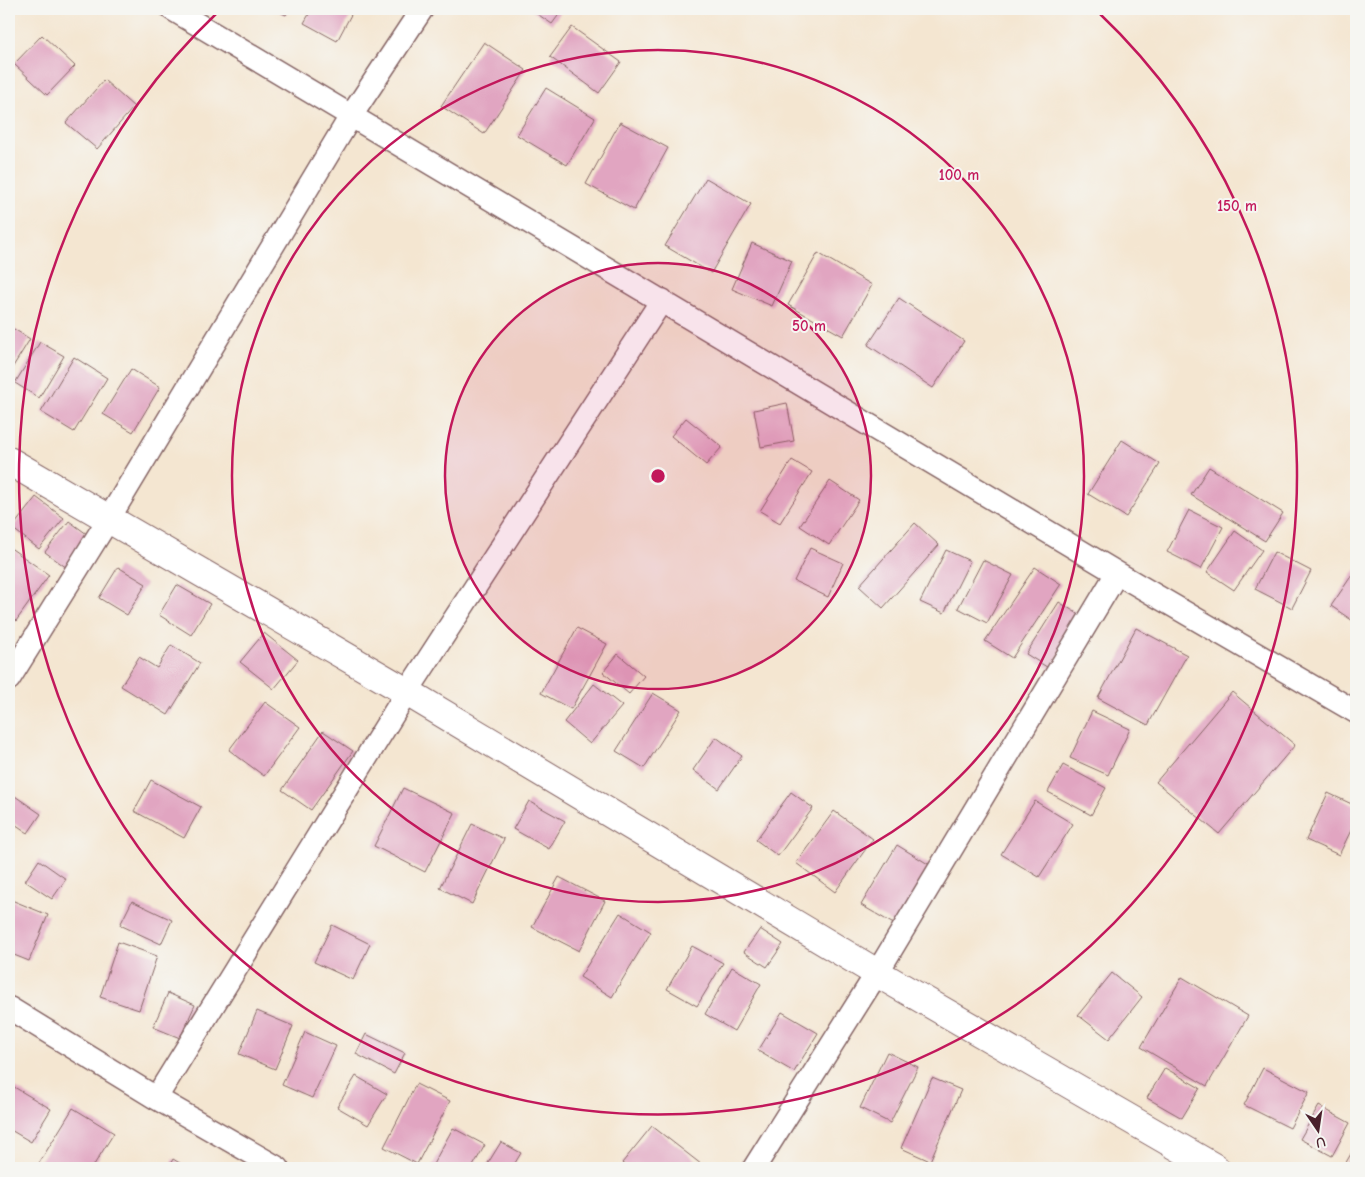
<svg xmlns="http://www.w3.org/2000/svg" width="1365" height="1177" viewBox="0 0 1365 1177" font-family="'Comic Neue',sans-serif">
<rect width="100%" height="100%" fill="#f6f6f2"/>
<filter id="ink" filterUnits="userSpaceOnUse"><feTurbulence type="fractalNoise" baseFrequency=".02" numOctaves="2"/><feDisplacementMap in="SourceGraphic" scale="10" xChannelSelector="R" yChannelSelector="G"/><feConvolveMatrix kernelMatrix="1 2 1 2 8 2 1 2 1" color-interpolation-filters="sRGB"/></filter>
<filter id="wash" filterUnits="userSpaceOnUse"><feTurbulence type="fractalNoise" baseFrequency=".0096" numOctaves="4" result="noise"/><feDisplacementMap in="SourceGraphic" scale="20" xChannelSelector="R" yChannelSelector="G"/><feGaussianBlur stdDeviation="1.12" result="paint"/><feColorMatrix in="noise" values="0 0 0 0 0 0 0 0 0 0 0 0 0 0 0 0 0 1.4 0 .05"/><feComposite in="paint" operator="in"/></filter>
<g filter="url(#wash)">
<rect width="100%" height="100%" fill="#f4e6d1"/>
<g id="blocks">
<path fill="#e1a5c1" d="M273,9H289L286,15Z
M312,9H354L337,41L304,23Z
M530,9H563L552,24Z
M572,27L621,62L599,93L550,57Z
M42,35L75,66L47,95L14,64Z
M484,42L526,70L484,134L441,106Z
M104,80L134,107L97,149L66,123Z
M546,88L595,118L567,165L517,135Z
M620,122L668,148L634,210L586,184Z
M706,178L751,204L711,273L665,246Z
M752,243L792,261L772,306L732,289Z
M818,253L872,285L843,336L788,305Z
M899,298L964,341L933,388L868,345Z
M9,326L30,339L9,373Z
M40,342L64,356L39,398L15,383Z
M74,357L107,378L74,432L41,412Z
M131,369L160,387L133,432L103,414Z
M787,403L794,441L761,447L754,410Z
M686,418L722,447L706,465L671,436Z
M1122,440L1160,464L1126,517L1088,494Z
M792,460L812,472L780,523L760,511Z
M1209,467L1283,513L1265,541L1191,495Z
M830,481L859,500L829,545L800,526Z
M36,497L64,518L39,549L12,528Z
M1189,510L1223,527L1201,569L1167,552Z
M69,521L91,537L67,568L45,552Z
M915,523L939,545L883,608L859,586Z
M1235,531L1262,550L1234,590L1207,572Z
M9,547L49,575L16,621L9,617Z
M810,548L843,563L828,597L794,581Z
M946,550L970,561L944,613L920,602Z
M1274,552L1311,571L1292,608L1255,589Z
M983,560L1013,575L987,623L958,608Z
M118,567L146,584L127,615L99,598Z
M1035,567L1061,584L1012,658L985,641Z
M1356,569V623L1331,606Z
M177,585L210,604L191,635L159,615Z
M1059,602L1083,617L1050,669L1026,654Z
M577,628L607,644L571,709L541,693Z
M1136,628L1187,655L1148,725L1098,698Z
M264,633L298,660L274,689L240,662Z
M171,645L200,663L168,715L121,686L139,657L157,668Z
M618,654L644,676L629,694L603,672Z
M594,684L622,706L590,744L564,722Z
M1232,692L1295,745L1219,834L1156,782Z
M653,693L681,710L644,768L616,751Z
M265,702L300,727L264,776L229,750Z
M1092,711L1130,729L1108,775L1070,758Z
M323,731L353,751L311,810L282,790Z
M716,737L742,756L719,789L693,770Z
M1063,765L1106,788L1091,815L1048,792Z
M151,780L201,807L184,838L134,811Z
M403,788L455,813L425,872L374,846Z
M9,792L41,814L28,833L9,820Z
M791,792L813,808L778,856L756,840Z
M1328,793L1356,806V820L1339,855L1306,840Z
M529,801L565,821L549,849L513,829Z
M1035,801L1073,824L1039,877L1001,854Z
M834,811L873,839L835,892L796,863Z
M472,824L504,839L472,904L440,888Z
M897,845L933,867L897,926L861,905Z
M39,860L66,879L52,899L25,881Z
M559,877L605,901L579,951L532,927Z
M9,899L48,915L29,961L9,953Z
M132,901L172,920L161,944L120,925Z
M620,913L651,932L612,997L580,977Z
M332,925L370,944L353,980L314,962Z
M760,929L783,944L767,967L744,952Z
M118,942L157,956L139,1010L100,997Z
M692,946L723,963L697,1006L667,989Z
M1356,958V970L1351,967Z
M732,967L761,984L734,1031L705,1014Z
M1112,973L1142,997L1109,1039L1078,1015Z
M1182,977L1248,1016L1207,1086L1141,1047Z
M168,993L195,1005L180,1038L153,1027Z
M257,1011L293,1026L275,1069L239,1054Z
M782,1012L818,1033L794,1072L758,1051Z
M305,1032L336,1046L312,1098L282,1085Z
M366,1034L405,1053L394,1074L356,1054Z
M887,1052L918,1067L890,1123L860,1108Z
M1165,1068L1200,1088L1182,1118L1147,1098Z
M1263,1068L1309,1092L1290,1128L1244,1105Z
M356,1076L387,1094L368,1125L337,1107Z
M932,1078L961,1090L930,1161L901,1148Z
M9,1084L51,1109L31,1142L9,1129Z
M416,1084L450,1101L417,1164L384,1147Z
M1319,1106L1350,1123L1332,1156L1300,1139Z
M73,1108L114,1133L92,1168H36Z
M652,1126L706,1168H628L622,1163Z
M453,1128L485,1145L472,1168H431Z
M501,1142L521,1153L512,1168H485Z
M1356,1145V1168H1347L1344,1166Z
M173,1159L188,1168H168Z"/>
</g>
</g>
<g filter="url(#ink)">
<use href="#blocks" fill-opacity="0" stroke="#866565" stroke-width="1"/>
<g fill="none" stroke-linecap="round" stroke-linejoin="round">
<defs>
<path id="minor" d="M172,9L1117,573L1356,712
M9,679L108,520L351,116L422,9
M9,1008L156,1098L278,1168
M156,1098L407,692L662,300
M754,1168L877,973L1117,573"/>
<path id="secondary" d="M9,461L407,692L877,973L1215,1168"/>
</defs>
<use href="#minor" stroke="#866565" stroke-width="25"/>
<use href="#secondary" stroke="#866565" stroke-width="30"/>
<use href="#minor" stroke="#fff" stroke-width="22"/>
<use href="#secondary" stroke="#fff" stroke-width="28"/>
</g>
</g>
<circle cx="658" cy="476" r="213" fill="#c2185b" fill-opacity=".12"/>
<g fill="none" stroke="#c2185b" stroke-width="2.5">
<circle cx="658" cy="476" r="213"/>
<circle cx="658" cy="476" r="426"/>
<path d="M1098 12A639 639 0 1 1 218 12"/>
</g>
<circle cx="658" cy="476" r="8" fill="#c2185b" stroke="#f6f6f2" stroke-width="2.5"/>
<g font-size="15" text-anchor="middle" font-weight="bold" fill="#c2185b" stroke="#f6f6f2" stroke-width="4" stroke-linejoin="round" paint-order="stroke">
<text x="959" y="180">100 m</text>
<text x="1237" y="211">150 m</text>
<text x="809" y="331">50 m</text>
</g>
<rect width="1365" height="1177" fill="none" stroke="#f6f6f2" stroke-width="30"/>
<g transform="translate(1318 1130) rotate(167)" stroke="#f6f6f2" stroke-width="4" paint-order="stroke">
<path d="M0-4L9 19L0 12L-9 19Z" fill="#4a1f2b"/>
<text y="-8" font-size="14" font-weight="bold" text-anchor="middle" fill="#4a1f2b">U</text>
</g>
</svg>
